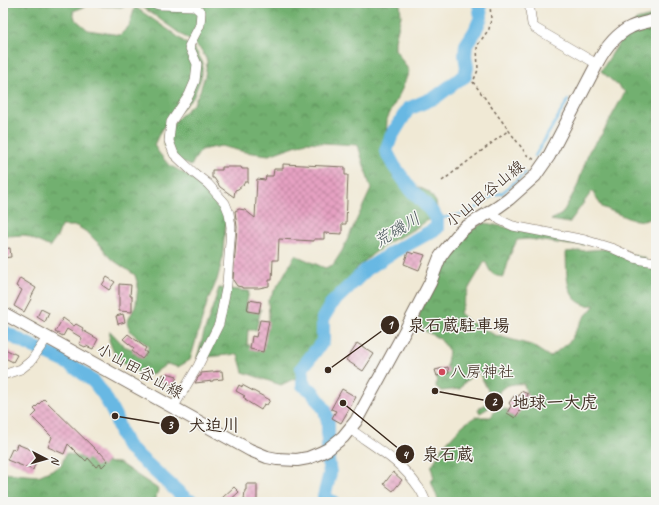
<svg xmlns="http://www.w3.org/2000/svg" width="659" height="505" viewBox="0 0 659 505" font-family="Caveat,'Klee One',sans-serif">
<defs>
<pattern id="forest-crowns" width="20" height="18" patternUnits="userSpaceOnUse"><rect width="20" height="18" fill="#72b070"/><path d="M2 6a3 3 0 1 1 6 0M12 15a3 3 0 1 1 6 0" fill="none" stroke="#5f8f5b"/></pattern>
<pattern id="building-cross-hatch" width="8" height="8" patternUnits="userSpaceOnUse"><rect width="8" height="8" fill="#e6a1c2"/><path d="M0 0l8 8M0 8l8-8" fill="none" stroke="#bc839d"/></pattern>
</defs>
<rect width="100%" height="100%" fill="#f6f6f2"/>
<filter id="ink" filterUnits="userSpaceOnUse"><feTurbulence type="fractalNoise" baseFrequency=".025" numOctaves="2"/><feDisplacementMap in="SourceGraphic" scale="8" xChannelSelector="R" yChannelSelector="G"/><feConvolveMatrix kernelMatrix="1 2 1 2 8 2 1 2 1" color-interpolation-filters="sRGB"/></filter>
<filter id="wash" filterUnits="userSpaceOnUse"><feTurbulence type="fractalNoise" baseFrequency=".012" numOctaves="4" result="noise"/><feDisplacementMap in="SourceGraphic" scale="16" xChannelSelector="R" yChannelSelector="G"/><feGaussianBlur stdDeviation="0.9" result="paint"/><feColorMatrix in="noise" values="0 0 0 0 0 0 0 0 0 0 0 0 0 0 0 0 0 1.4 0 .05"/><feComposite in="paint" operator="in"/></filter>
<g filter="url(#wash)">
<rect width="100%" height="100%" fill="#f0e9d5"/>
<path fill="url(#forest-crowns)" stroke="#566d47" d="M3,3H123L124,7L102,6L90,3L84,7L73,11L75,19L88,30L120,35L129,26L135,7L173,33L196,51L203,63L201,78L193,98L161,130L154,145L159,153L168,164L190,177L208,191L222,207L226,218L222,261L217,280L207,303L190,360L178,367L167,364L151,375L140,373L121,361L114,353L109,340L110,331L124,346L145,354L149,346L142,341L131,332L127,323L136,304L138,285L135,275L110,258L101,246L88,233L77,226H61L58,235L50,247L24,235L7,236L3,234Z
M137,3H400L401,16L395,40V49L409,71L402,89L387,119L386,138L392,155L400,173L407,182L429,192L436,202L437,209L432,218L404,235L392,240L373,254L357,268L339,296L325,322L314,356L302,375L281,385L243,372L238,354L197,358L204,333L219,288L249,291L246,307L261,309L256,330H248L247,345L262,346L269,315L268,300L280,282L295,255L325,268L333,265L342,251L371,189L358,145L306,142L269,155L245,152L221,146L201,150L193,162L191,166L169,156L164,145V134L177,119L194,103L200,91L205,75L207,61L202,51L196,45Z
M656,15V216L644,221L630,219L602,207L592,191L569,223L551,220L562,214L577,187L589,151L602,134L625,92L601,71L615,49L636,20Z
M485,223L585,243L584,245L578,244L571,245L529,239L517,240L510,255L504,277C490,276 491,272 485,261L469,288L460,313L470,322L495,335L531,345L550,357L570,341L582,320L595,305C591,305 586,306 583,304C564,297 567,268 566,252L604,249L645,258L651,269L656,270V502H439L431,481L434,478L431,467L445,444L463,425L475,417H491L496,409H504L513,411L526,392L524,384C516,383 504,384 499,392C498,395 498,400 497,403L480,413L478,409L486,404L491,396L478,371L465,382L460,389L442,391L436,387L437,373L446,369L449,351L440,339L425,331L420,324L419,315L438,270L459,239L480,225Z
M66,453L95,462L119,463L158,489L155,502H3V473L38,476L61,466Z"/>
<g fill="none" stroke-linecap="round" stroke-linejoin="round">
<path stroke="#68b8e3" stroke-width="2.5" d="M535,156L568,100
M437,219L467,213L478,207L492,196L502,193L525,173"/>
<path stroke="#68b8e3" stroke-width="14" d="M3,331L21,341L66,362L80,371L94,382L104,395L115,416L120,431L127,446L187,500L193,502
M333,502L324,497L330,473L328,460V422L325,410L312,391L303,385V378L302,368L323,341V318L332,303L367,269L390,254L437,228V219L428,207L412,191L394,166L386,151L391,137L408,109L436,97L457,81L465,76L467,67L465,56L466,45L475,31L481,17L479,3"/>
</g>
<g id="blocks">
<path fill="url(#building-cross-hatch)" d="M283,164L345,167V175H348L346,224H342V234L324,233V239H314V241L279,239L278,260H273L272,280H269V286L259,288H242V287L237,286L233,280L237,227L235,211L239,209L245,210L255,218L257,179L265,180L266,176H273L274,169H283Z
M222,167H241L242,169H248V182H245L243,185L238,189L235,190L234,197L220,187L214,178H212V170H222Z
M10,248L11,257L3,258V249Z
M408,252L414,254L415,252L425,255L419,270L404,264Z
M107,277L115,282L109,290L102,285Z
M20,278L36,288L30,299H31L24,312L14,306L22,290L16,286Z
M119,284L131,285L130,296H132V312L119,311Z
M249,300L261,302L259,313L247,311Z
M41,309L49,313L45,322L37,317Z
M123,314L125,322L118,324L116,316Z
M63,318L74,326L76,324L83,328L82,330L98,339L93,349L86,346L85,347L79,344L82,338L67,329L63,336L55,332Z
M260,320L269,321L263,352L250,349L252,336L256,337Z
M128,334L146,348L144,351L147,353L142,359L132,351L134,348L123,339Z
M357,343L374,354L363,371L346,360Z
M3,348L17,355L13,362L3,357Z
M448,367L449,373L437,376L435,370Z
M222,371L223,379L213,380V381L195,383L199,376H201V373Z
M167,373L177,376L174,386L160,381L163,374L166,375Z
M239,385L242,387V385L270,400L267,405L264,404L261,410L245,400L246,399L243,397L245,396L236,391Z
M342,389L356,397L341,423L332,418L336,411L331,409Z
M521,391L528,394L525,401L526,402L515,418L507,413L511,406L509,403L514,396H519Z
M44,399L99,453L100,452L108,461L102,467L100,464L96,467L88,458L86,461L82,457H81L68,444L64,454L48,447L52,437L32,417L37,412L34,409Z
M17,444L39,453L33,470L7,460L12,449L15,450Z
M393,472L402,480L393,491L384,484Z
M246,484H257V501H254V502H246V500H244L245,490H246Z
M234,487L239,492L228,502H226L222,498Z"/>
</g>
</g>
<g filter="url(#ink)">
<use href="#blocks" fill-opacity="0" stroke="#7a6d5e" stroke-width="1"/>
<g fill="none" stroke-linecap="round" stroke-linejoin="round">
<defs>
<path id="minor" d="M152,3L159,5L194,6L201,12L200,25L189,46L197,64L195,81L189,95L171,122L169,141L174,154L194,173L208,184L225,203L229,213L231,227L227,284L219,324L198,366L173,408
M529,3L532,24L535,28L597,64
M491,212L500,220L513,226L585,240L614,249L634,258L642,260L656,262
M3,375L21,369L31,361L47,338
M350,429C376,448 400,460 419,488C422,492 424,497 426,502"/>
<path id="major" d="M3,313L250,450L267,457L277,459L297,460L308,458L320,453L328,449L343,437L356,421L406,329L430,283L440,257L445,250L460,232L466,227L498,207L509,199L535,176L549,156L597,64C605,49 616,34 631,27C639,23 648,22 656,20"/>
</defs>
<use href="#minor" stroke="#7a6d5e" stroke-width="10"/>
<use href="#major" stroke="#7a6d5e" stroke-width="14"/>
<path stroke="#7a6d5e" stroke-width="1.5" stroke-dasharray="3 3" stroke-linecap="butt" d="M490,3L491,20L489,29L477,46L478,70L473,82L527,155L535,160
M442,181L509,130"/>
<use href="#minor" stroke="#fff" stroke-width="9"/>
<use href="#major" stroke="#fff" stroke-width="12"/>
</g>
</g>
<circle fill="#d1495b" stroke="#f6f6f2" stroke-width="1.5" cx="442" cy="372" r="4"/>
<g text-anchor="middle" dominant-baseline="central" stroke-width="3" stroke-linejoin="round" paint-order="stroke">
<g font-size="16" fill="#3b2a1e" stroke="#f6f6f2">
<text transform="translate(485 194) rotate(-39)">小山田谷山線</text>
<text transform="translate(140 371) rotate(29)">小山田谷山線</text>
</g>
<g font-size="16" fill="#3b2a1e" stroke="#f6f6f2" text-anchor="start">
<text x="450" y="372">八房神社</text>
</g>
<g font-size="17" font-style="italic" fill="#485559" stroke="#f6f6f2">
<text transform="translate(397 230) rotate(-31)">荒磯川</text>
</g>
</g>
<path fill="none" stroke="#3b2a1e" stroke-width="1.5" d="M328 370L390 325M435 391L494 402M115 416L170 425M343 403L405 454"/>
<g fill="#3b2a1e" stroke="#f6f6f2" stroke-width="1.5">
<circle cx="328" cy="370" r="4"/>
<circle cx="435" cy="391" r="4"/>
<circle cx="115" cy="416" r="4"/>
<circle cx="343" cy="403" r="4"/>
<circle cx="390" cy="325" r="10"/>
<circle cx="494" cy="402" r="10"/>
<circle cx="170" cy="425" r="10"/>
<circle cx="405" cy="454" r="10"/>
</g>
<g font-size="12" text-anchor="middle" font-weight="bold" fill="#fff">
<text x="390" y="329">1</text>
<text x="494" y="406">2</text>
<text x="170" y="429">3</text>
<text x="405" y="459">4</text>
</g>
<g font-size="17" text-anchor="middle" font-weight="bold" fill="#3b2a1e" stroke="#f6f6f2" stroke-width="3" stroke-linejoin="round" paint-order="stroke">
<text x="459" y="331">泉石蔵駐車場</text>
<text x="555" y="408">地球一大虎</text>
<text x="214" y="431">犬迫川</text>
<text x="448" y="460">泉石蔵</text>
</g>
<rect width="659" height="505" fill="none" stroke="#f6f6f2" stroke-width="16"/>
<g transform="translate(46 459) rotate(96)" stroke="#f6f6f2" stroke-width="3" paint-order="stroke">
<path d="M0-3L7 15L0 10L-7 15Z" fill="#3b2a1e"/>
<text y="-6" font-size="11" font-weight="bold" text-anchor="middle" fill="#3b2a1e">N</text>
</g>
</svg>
